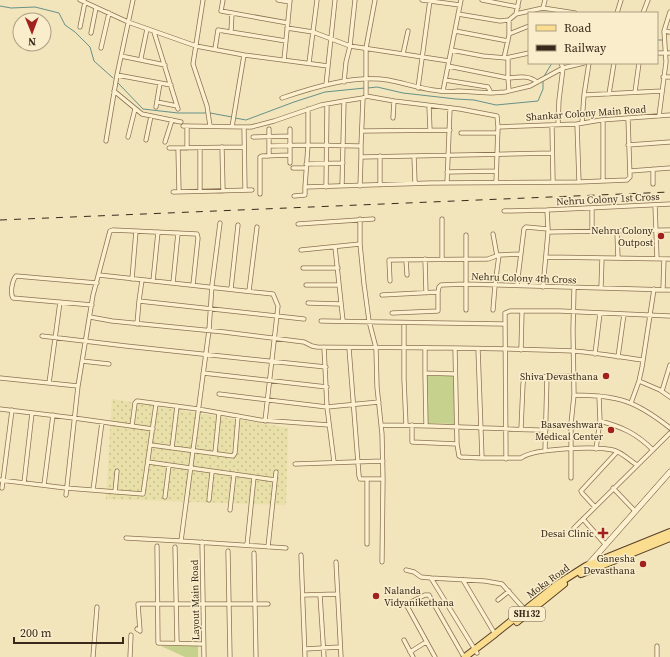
<svg xmlns="http://www.w3.org/2000/svg" width="670" height="657" viewBox="0 0 670 657" font-family="'Source Serif 4',serif">
<defs>
<pattern id="farmland-dots" width="8" height="8" patternUnits="userSpaceOnUse"><rect width="8" height="8" fill="#e8e0a8"/><path d="M2 2h.1M6 6h.1" fill="none" stroke="#c8c090" stroke-width="1.8" stroke-linecap="round"/></pattern>
</defs>
<rect width="100%" height="100%" fill="#f2e4bb"/>
<path fill="url(#farmland-dots)" d="M112,399L288,428L286,505L106,499Z"/>
<path fill="#c7d18e" d="M426,376H454V424L426,423Z
M161,646H198V657H185Z"/>
<g fill="none" stroke-linecap="round" stroke-linejoin="round">
<path stroke="#679188" stroke-width="1" d="M0,6L11,8L35,7L59,13L65,25L75,32L90,47L94,61L113,78
M657,40H663
M543,78L552,63
M118,83L143,109L178,113H207
M368,88L377,87L403,93L456,99L474,100L496,105L538,101L543,89V81
M210,113L232,117
M235,118L246,120L294,102L325,92L365,88"/>
<defs>
<path id="street" d="M80,0L128,22L196,46L244,55L328,66
M203,0L193,64L207,106L210,126
M223,0L221,11L288,23
M278,0L290,2
M422,0L460,5
M482,0L518,7
M543,8L545,0
M617,13L621,0
M643,13L648,0
M458,14L500,21L509,20L516,14L543,8L575,13
M516,14L519,0
M80,27L85,2
M287,28L313,32L350,46L449,61
M455,31L508,41
M664,31L670,12
M154,32L178,109
M231,32L232,13
M91,33L96,8
M509,34L529,26
M101,48L109,13
M215,49L218,30L286,41
M451,50L483,56L506,58L529,53
M657,53H670
M403,54L408,31
M121,56L165,65
M504,58L509,35V20
M142,60L141,58L147,29
M284,60L290,0
M309,63L317,0
M589,63L584,95L662,91
M448,66L508,78V58
M117,75L171,85
M663,77H670
M445,80L488,87L491,93
M344,82L346,62L350,46L355,0
M326,85L335,0
M418,88L430,0
M114,91L142,114L181,122
M443,91L461,0
M509,91L508,78C519,77 529,75 537,82
M635,92L639,63
M609,94L614,63
M366,96V48L375,0
M282,98C314,87 354,75 388,80C409,84 436,94 458,91L491,93L505,92L530,86L563,68L584,63
M157,102L177,106
M429,106L430,130
M156,107L160,83
M659,116L666,62L664,31L670,32
M393,118L394,101
M603,121V181
M582,123L584,95
M558,124L559,100L563,68L561,63
M577,124L579,182
M552,125L553,182
M183,126L251,127L274,121L321,105L344,101
M187,126V148
M232,127L244,55
M244,127L245,190
M269,129V146
M290,129V163
M363,131L450,130
M461,133H498
M128,137L135,109
M253,137L290,136
M146,140L151,116
M106,141L117,75L133,0
M165,142L172,120
M628,145L670,142
M361,146L363,98
M222,147L223,191
M169,148L244,147
M178,148L179,192
M200,148V191
M269,156V146L308,145L361,146V157L552,153
M414,156L415,183
M306,164L343,163
M293,168H306
M653,169V184
M630,171L670,168
M447,172L496,171
M447,183L450,109
M496,183L498,127L577,124L601,120L670,115
M380,185V156
M342,186L344,101L363,98L366,96L394,101L460,109L497,116L498,127
M360,186L361,157
M305,187L308,145V109
M326,187L327,104
M173,192L252,190
M260,194V157L262,156L290,155
M294,196L305,195V187L431,183L579,182L627,180L630,177L628,118
M655,205L657,259
M592,208V232
M547,210L548,229
M504,211L547,210L670,204
M360,219V244L364,284L369,321L376,348L377,387L382,434L383,479L382,562
M442,219V259
M298,224L373,219
M617,232L618,258
M493,234L497,256
M335,247L343,321
M301,250L360,244
M547,257L670,259
M425,259L426,293
M406,260L407,275
M303,268H338
M99,275L273,294L278,306L265,421
M132,279L136,231
M142,280L139,301L304,319
M153,281L158,232
M390,281L389,260L488,259L499,255L521,254
M173,283L178,233
M306,285H339
M517,285L524,229L526,227L548,229V232L670,230
M543,287L548,232
M601,288L602,258
M231,289L238,225
M663,289L664,259
M249,291L257,227
M382,295L438,292L439,287L441,285L465,284L670,290
M308,303L341,304
M92,305L13,298C10,293 12,281 16,276L97,283
M466,310V235
M493,310L495,285L499,255
M392,313L438,311V292
M90,317L112,321L224,332L304,342L312,346L317,347C403,348 488,347 574,351C597,353 620,357 643,360
M321,321L504,324
M404,323V379L406,425
M137,324L139,301
M42,336L126,346L326,367
M324,347L327,407L334,462
M349,348L359,476L360,479H367V544
M455,348L457,444
M478,349L482,458H521C534,448 597,446 613,450C622,452 630,461 637,465
M521,350L522,311
M595,354L600,313
M618,357L624,314
M82,361L109,364
M203,373L327,387
M425,373V348
M0,378L78,386
M639,381L660,390L670,397
M49,383L60,302
M662,391L670,365
M219,394L327,407L379,402
M574,395C618,395 636,401 670,428
M631,403L639,381L642,367L654,289
M0,409L74,418L153,429
M600,421C622,427 636,433 653,450
M381,425C436,425 491,429 546,430
M412,425V442L457,444L459,456L461,457L482,458
M426,425L425,373L455,374
M132,426L135,403L137,401L198,409L260,420L329,425
M521,429L523,384L524,377L573,376
M151,445L233,456L235,453L238,416
M172,448L177,406
M596,449L600,421L599,396
M545,451L547,376
M215,453L219,413
M506,459L505,313L510,311H560L670,316
M148,462L275,480
M295,464L383,461
M571,478V424L574,395L573,330L574,288
M367,479H383
M0,480L66,488L143,494L156,404
M24,483L32,413
M44,485L53,415
M2,488L12,410
M613,488L635,511
M93,490L102,422
M115,492L117,471
M66,495L78,386L93,295L110,231L113,230L197,234L198,238L193,285
M165,497L169,465
M209,500L212,472
M595,507L582,493L581,491L617,452
M230,510L234,474
M583,519L605,544
M574,528L670,433
M126,538L181,541L286,548
M181,541L209,330L212,285L220,223
M202,542L204,657
M247,545L254,477
M157,546L158,643L203,644
M175,547L177,643
M268,547L276,472
M228,551L230,657
M254,553L256,657
M301,555L305,657
M336,562L341,657
M406,570L414,572L421,577L431,578L477,653
M431,578L485,581L502,584L526,611
M463,580L495,634
M303,595L338,594
M320,595L324,657
M498,600L509,591
M137,629L140,631L138,604H268
M404,640L413,657
M305,649L340,647
M410,652L426,642
M93,657L97,607
M130,657L131,635
M435,657L407,606L409,603L425,595H429L431,599L464,657
M657,657V646"/>
<path id="secondary" d="M587,566L670,472"/>
<path id="primary" d="M581,574L670,538
M517,622L564,584
M465,657L495,634L556,585L586,566L670,532"/>
</defs>
<use href="#street" stroke="#8b7353" stroke-width="5"/>
<use href="#secondary" stroke="#6c5437" stroke-width="6"/>
<use href="#primary" stroke="#584028" stroke-width="8"/>
<use href="#street" stroke="#fcf0cf" stroke-width="3.5"/>
<use href="#secondary" stroke="#fcf0cf" stroke-width="5"/>
<use href="#primary" stroke="#fadd8e" stroke-width="6"/>
<path stroke="#382a1a" stroke-width="1" stroke-dasharray="7 7" stroke-linecap="butt" d="M0,220L670,192"/>
</g>
<g fill="#a0211d" stroke="#f9edcb" stroke-width="1.5">
<circle cx="661" cy="236" r="4"/>
<circle cx="606" cy="376" r="4"/>
<circle cx="611" cy="430" r="4"/>
<path d="M601 527h4v4h4v4h-4v4h-4v-4h-4v-4h4z"/>
<circle cx="643" cy="564" r="4"/>
<circle cx="376" cy="596" r="4"/>
</g>
<g text-anchor="middle" dominant-baseline="central" stroke-width="3" stroke-linejoin="round" paint-order="stroke">
<rect fill="#f9edcb" stroke="#72644f" stroke-width="1" x="509" y="607" width="36" height="14" rx="3"/>
<g font-size="9" font-weight="bold" fill="#382a1a">
<text x="527" y="614">SH132</text>
</g>
<g font-size="10" fill="#382a1a" stroke="#f9edcb">
<text transform="translate(586 113) rotate(-4)">Shankar Colony Main Road</text>
<text transform="translate(608 199) rotate(-3)">Nehru Colony 1st Cross</text>
<text transform="translate(524 278) rotate(2)">Nehru Colony 4th Cross</text>
<text transform="translate(548 581) rotate(-36)">Moka Road</text>
<text transform="translate(195 600) rotate(-91)">Layout Main Road</text>
</g>
<g font-size="10" fill="#382a1a" stroke="#f9edcb" text-anchor="end">
<text x="653" y="230">Nehru Colony<tspan x="653" dy="12">Outpost</tspan></text>
<text x="598" y="376">Shiva Devasthana</text>
<text x="603" y="424">Basaveshwara<tspan x="603" dy="12">Medical Center</tspan></text>
<text x="594" y="533">Desai Clinic</text>
<text x="635" y="558">Ganesha<tspan x="635" dy="12">Devasthana</tspan></text>
<text x="384" y="590" text-anchor="start">Nalanda<tspan x="384" dy="12">Vidyanikethana</tspan></text>
</g>
</g>
<rect x="528" y="12" width="130" height="52" fill="#f9edcb" stroke="#ac9f84"/>
<rect x="536" y="25" width="20" height="6" fill="#fadd8e" stroke="#ac9f84"/>
<text x="564" y="32" font-size="12" fill="#382a1a">Road</text>
<rect x="536" y="45" width="20" height="6" fill="#382a1a" stroke="#ac9f84"/>
<text x="564" y="52" font-size="12" fill="#382a1a">Railway</text>
<g transform="translate(32 32) rotate(179)"><circle r="19" fill="#f9edcb" stroke="#ac9f84"/>
<path d="M0-3L7 15L0 10L-7 15Z" fill="#a0211d"/>
<text y="-6" font-size="11" font-weight="bold" text-anchor="middle" fill="#382a1a">N</text>
</g>
<path d="M14 637v6h109v-6" fill="none" stroke="#382a1a" stroke-width="2"/>
<text x="20" y="637" font-size="12" fill="#382a1a" stroke="#f9edcb" stroke-width="3" paint-order="stroke">200 m</text>
</svg>
